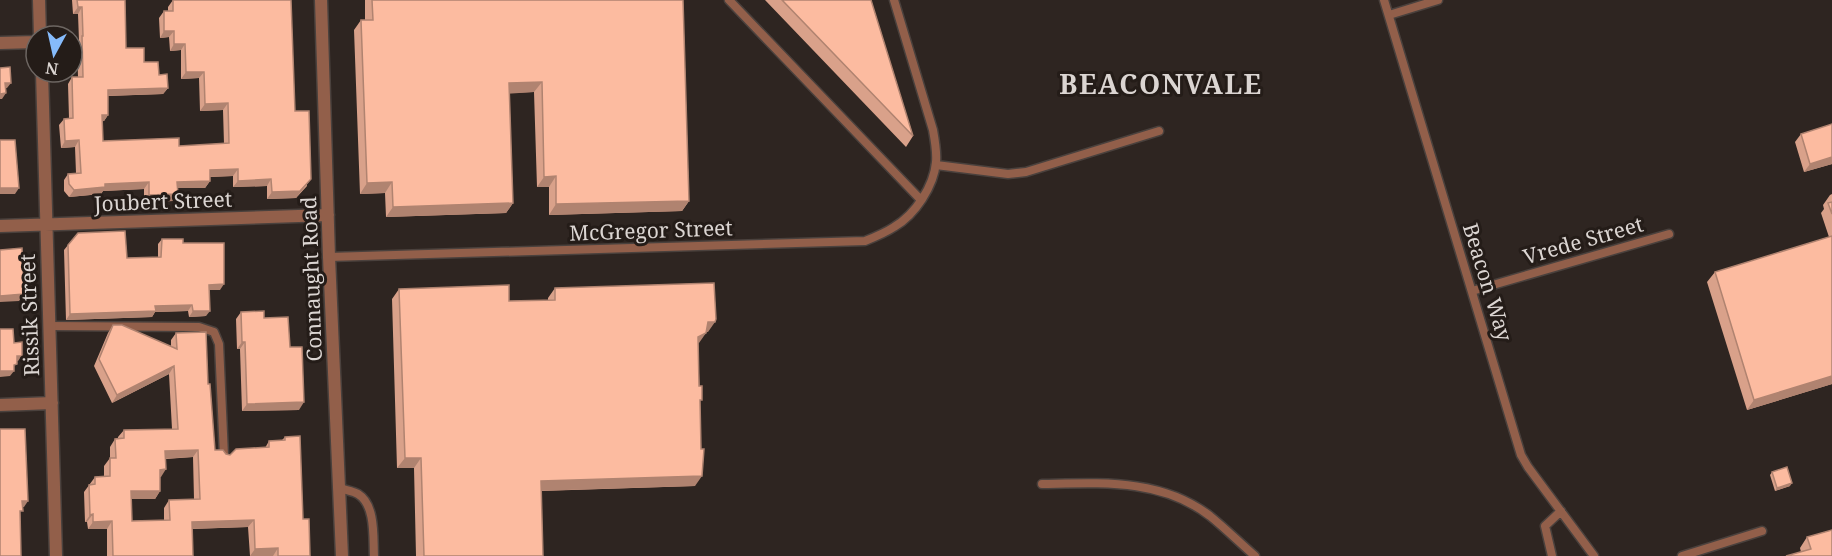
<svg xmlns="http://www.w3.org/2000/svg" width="1832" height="556" viewBox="0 0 1832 556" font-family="'Noto Serif',serif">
<rect width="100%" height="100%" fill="#2e2521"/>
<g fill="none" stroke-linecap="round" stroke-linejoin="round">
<defs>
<path id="lane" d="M729,0L921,200
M1384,0L1521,455L1528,467L1594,556
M1389,15L1438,0
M936,165L1008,174L1026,172L1159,131
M329,257L865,241C875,237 885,233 894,227C915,215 934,186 936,162C937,152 935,141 933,130L894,0
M1472,291L1669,234
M49,326L199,327L214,332L219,344L224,456
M1042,484C1100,483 1161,478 1210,516C1226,529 1240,543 1255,556
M340,488C345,490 353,491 358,494C376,505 373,538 374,556
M1552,556L1545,526L1561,511
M1682,556L1762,531"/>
<path id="street" d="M39,0L40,36
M321,0L329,257L342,556
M0,43L36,42
M42,72L56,556
M0,226L328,215
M0,405L52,403"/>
</defs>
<use href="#lane" stroke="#4a413d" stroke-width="11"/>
<use href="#street" stroke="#4a413d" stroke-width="15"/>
<use href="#lane" stroke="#925f4a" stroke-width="8"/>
<use href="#street" stroke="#925f4a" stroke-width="12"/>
</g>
<path fill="#d9a18a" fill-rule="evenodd" d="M72,0H125L126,48L144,62L159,75L168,88L163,94L108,96V115L104,121H102L103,141L179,146L224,144L223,110L200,111L199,78L181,79V50L170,51L169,37L160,38L159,18L164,11H168V7L173,0L293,71L295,111L307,186L296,198L267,199V186L233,187V176L210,177V181L205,188H177L178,194L173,201L144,202V189L103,191L101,194L69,197L64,191V180L68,174L76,173L75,147L61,148L59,125L64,119L69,118L68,84L72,77H78L77,43L79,41L78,14H73Z
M365,0H683L689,201L682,211L549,215V187H537L534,92L509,93L513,203L506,213L386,217L385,193L360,194L354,30L361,20H365Z
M765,0H871L913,136L906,147Z
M1832,124V164L1804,172L1795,142L1801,134Z
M1832,194V384L1747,410L1707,282L1715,272L1829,237L1821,213L1824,209L1823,205L1830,195Z
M162,239L183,243L220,290H209L206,316L189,317L188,311L155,312L152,317L66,320L64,250L68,245L127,258L158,257V244Z
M555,288L708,332H706L698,343L700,403L695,486L541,491L543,556H416L414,468H397L392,299L399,289L509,301L548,300V298Z
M241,312L264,318L290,347L299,410L242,411L240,349H237L236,319Z
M113,325L171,346V340L176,333L208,384L215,450L230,455L265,448L269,441L282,440L285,437L310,556H250L248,527L192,529L193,556H107V529H88L87,522H85L84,492L95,477L104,476V466L110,458V447L115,439H118V437L124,430L172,429L169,374L112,403L94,366L108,333ZM193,457L194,499L169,500L164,508V520L132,521L131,499H155L160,491V477L166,459Z
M1772,472L1790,486L1775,491L1770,475Z
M1807,537L1832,556L1801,552L1800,548Z"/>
<path fill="#b08370" d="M78,7H82L78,14H73Z
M164,31H174L169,37L160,38Z
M174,44H185L181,50L170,51Z
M186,72H204L199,78L181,79Z
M542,82L534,92L502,94L509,83Z
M5,83H11L7,88H1Z
M168,88L163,94L103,96L108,90Z
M6,93L2,99H0V94Z
M228,103L223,110L200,111L205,104Z
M102,115H108L104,121L97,122Z
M79,140L75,147L61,148L65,141Z
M1832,157V164L1804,172L1810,164Z
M238,169L233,176L205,177L210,170Z
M556,176L549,187H537L544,177Z
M271,179L267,186L233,187L238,181Z
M311,179L296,198L267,199L272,192Z
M210,181L205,188H173L177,182Z
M149,182L144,189L103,191L101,194L69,197L74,190L105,184Z
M392,182L385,193L360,194L367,183Z
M0,188H19L15,194H0Z
M178,194L173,201L144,202L149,195Z
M689,201L682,211L549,215L556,204Z
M513,203L506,213L386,217L393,207Z
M224,284L220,290H205L209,285Z
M24,294L19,301L0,302V296Z
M192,305L188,311L155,312L152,317L66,320L70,314L155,306Z
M193,311H210L206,316L189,317Z
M708,322H715L708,332H701Z
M706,333L699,343L690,347L698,337Z
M242,342H245L240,349H237Z
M17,356H22L18,361H13Z
M174,366L169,374L112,403L117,395Z
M0,371H14L10,376L0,377Z
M1832,376V384L1747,410L1754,400Z
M304,402L299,410L242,411L247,404Z
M198,450L193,457L160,459L165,451Z
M405,458H421L414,468H397Z
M166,469L161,477H155L160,470Z
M702,476L695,486L534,491L541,481Z
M1792,483L1790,486L1775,491L1777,488Z
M131,491H160L155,499H126Z
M22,501H28L24,507H19Z
M93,514L87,522H85L90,515Z
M254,520L248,527L187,529L192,522Z
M112,521L107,529H88L93,522Z
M278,548L273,556H250L255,549Z"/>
<path fill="#fcbba0" stroke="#b08370" stroke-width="1.5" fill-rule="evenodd" d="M77,0H125L126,48H144V62H158L159,75L167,74L168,88L108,90V115H102L103,141L179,138V146L229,143L228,103L205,104L204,72H186L185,44H174V31H164V11H173V0H291L295,111H309L311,179L300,191L272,192L271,179L238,181V169L210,170V181L177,182L178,194L149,195V182L105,184V187L74,190L69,184L68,174L81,173L79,140L65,141L64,119L73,118L72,77H83L82,36H83L82,7H78Z
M372,0H683L689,201L556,204V176L544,177L542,82L509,83L513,203L393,207L392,182L367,183L361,20H373Z
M782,0H871L913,136Z
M10,67L11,83H5L6,93L0,94V68Z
M1832,124V157L1810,164L1801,134Z
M0,140H15L19,188H0Z
M1832,202V214L1828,203Z
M125,231L127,258L161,257L162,239H183V243H224V284L209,285L210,311H193L192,305L155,306L156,311L70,314L68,245L78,233Z
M1832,236V376L1754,400L1715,272Z
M22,248L24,294L0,296V250Z
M714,283L716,319L715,322H708L706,333L698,337L699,386H702V400H700L701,449H704L702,476L541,481L543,556H424L421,458H405L399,289L509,285V301L555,300V288Z
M264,311V318L288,317L290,347H302L304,402L247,404L245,342H242L241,312Z
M113,325H122L177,349L176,333L206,332L208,384H210L215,450H223L226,454L230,455L236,449L269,447V441L285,440V437L300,436L303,519H309L310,556H278V548L255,549L254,520L192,522L193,556H113L112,521L93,522V514L90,515L89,485L95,484V477L110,476V458H116L115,439L124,438V430L178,429L174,366L117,395L99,359ZM198,450L200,499L169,500L170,520L132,521L131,491H160V470L166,469L165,451Z
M0,329H13L14,343L22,342V356H17V364L14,365V371H0Z
M0,429H25L28,501H22L23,511H20L21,556H0Z
M1787,467L1792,483L1777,488L1772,472Z
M1832,530V556H1786L1811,549L1807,537Z"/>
<g text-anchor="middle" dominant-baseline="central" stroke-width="6" stroke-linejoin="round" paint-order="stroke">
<g font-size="21" fill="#dbd5d2" stroke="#241c18">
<text transform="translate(163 201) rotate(-2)">Joubert Street</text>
<text transform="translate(651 230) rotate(-2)">McGregor Street</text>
<text transform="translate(1583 240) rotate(-16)">Vrede Street</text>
<text transform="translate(311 279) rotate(-92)">Connaught Road</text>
<text transform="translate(1488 282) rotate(73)">Beacon Way</text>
<text transform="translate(29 315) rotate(-92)">Rissik Street</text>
</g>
<g font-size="27" font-weight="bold" letter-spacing="1.5" fill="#dbd5d2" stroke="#241c18">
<text x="1161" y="83">BEACONVALE</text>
</g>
</g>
<g transform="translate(54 54) rotate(188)"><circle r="28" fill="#241c18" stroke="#6d6662" stroke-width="1.5"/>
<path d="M0-4.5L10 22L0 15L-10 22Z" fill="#86bbfb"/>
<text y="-9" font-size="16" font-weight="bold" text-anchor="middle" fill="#dbd5d2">N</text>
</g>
</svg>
